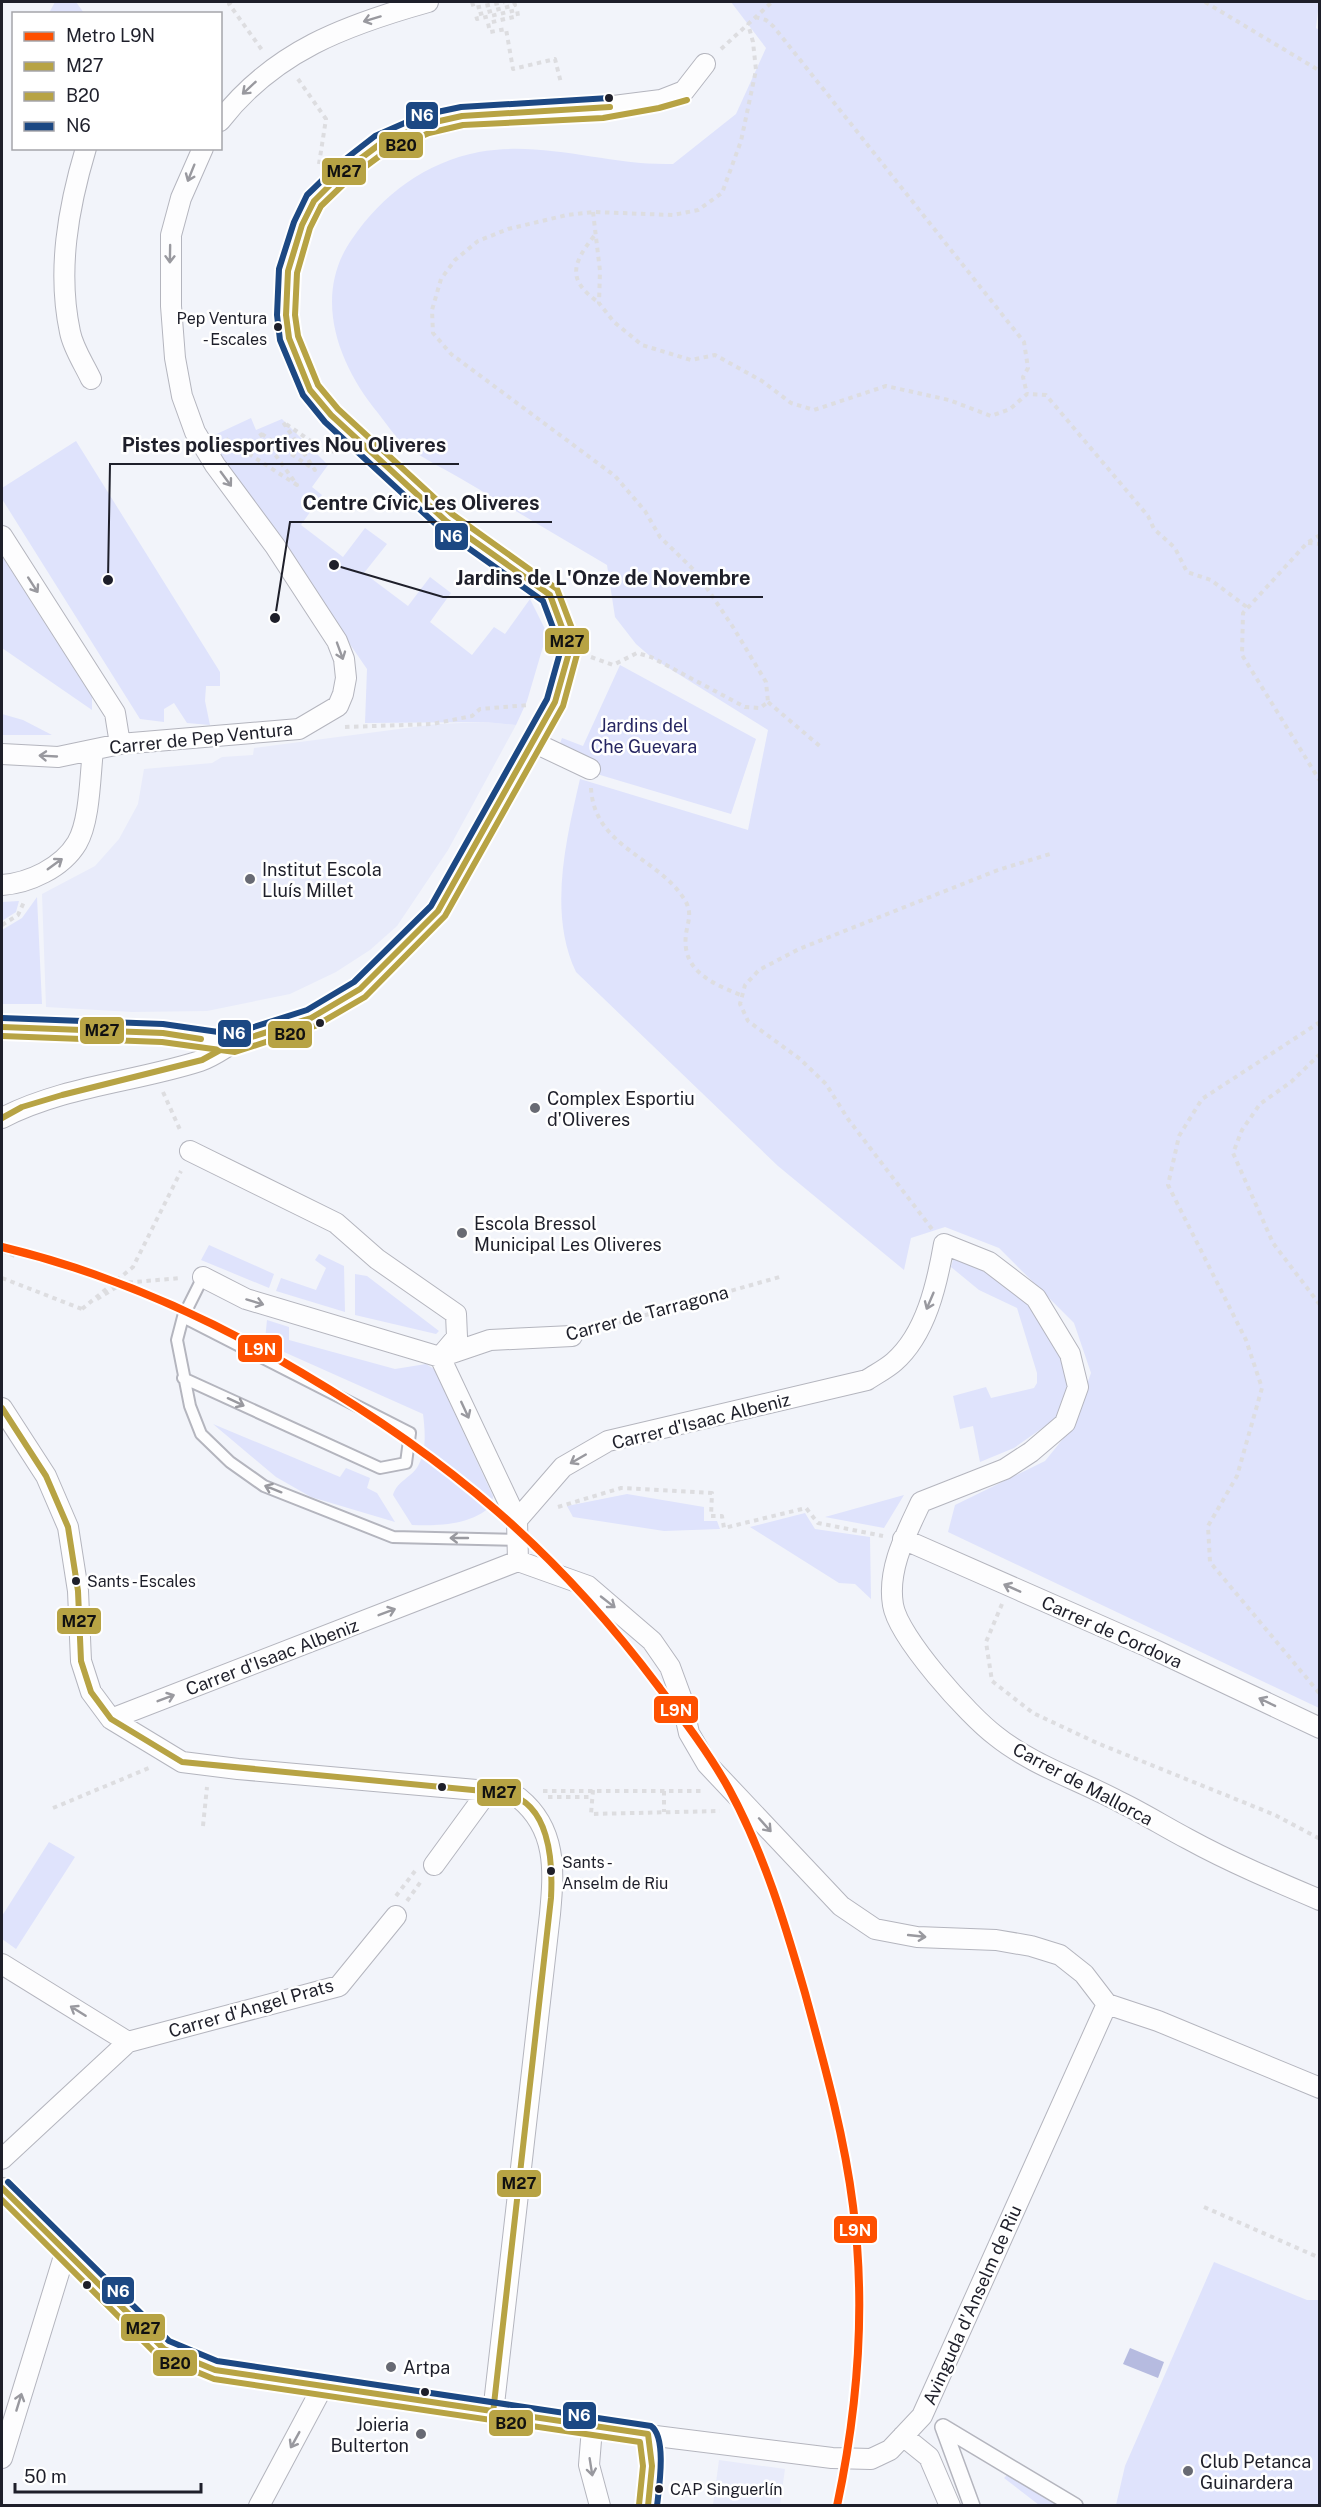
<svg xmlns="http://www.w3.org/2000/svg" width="1321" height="2507" viewBox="0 0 1321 2507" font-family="'Public Sans',sans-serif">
<rect width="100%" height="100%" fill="#f2f4fa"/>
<path fill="#e8ebfa" d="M485,722L516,725L448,850L397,926L370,950L336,972L290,994L207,1011L132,1012L46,1007L42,894L95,866L119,839L138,804L144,769L212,763L222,757L253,755L254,748L437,724Z
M719,2460L785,2469L780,2505H713Z"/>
<path fill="#dfe3fc" d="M55,2H76L84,13H49Z
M731,2H1319L1316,28L1320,31L1319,1708L948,1532L955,1505L1045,1461L1071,1429L1091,1373L1074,1323L999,1248L945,1227L911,1238L904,1270L778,1166L576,972C548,913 566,840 580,779L748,830L768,730L651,657L636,644L615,617L607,565C561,538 516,511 470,484C449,471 424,460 404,444C394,436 386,423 378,413C338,364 312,296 352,239C382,195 426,162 479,152C544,140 609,166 673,164L736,114L766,48Z
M251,418L256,430L282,419L328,465L312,487L322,495L301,525L343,557L365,528L387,544L364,573L408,606L430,577L451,593L430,622L472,655L494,627L505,634L530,599L547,633L527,701L516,725L485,722L365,723L367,669L208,438Z
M76,441L220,672V686H206L205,701L210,725L187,723L174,703L164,709V722L140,719L2,499V488Z
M2,556L92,697V710L2,648Z
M620,665L756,739L731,814L580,769L559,746L562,738L583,746Z
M2,714L23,720L52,735H2Z
M37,897L42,1004H2V930L22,918Z
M19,901L16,912L2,921V902Z
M209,1245L274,1274L269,1288L201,1260Z
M319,1254L344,1266L345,1312L276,1291L281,1278L316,1290L326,1268L315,1260Z
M958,1257L1006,1282L1030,1307L1066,1365L1070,1386L1058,1417L1014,1448L980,1462L973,1426L960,1429L953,1396L986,1387L991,1398L1034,1388L1037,1383V1373L1017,1308L979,1290L951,1267L953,1260Z
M355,1274L367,1276L439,1331L436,1334L355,1315Z
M267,1320L289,1327V1340L395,1369L426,1364L434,1369L493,1496L492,1505C472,1525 440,1526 412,1525L393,1495C397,1481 412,1477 418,1466C427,1451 425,1430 423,1414L275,1348L265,1340Z
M213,1424L340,1477L346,1468L370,1478L367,1488L377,1493L395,1522L311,1497L276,1477Z
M627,1494L704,1507V1521H717L720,1529L664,1531L573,1517L567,1506Z
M904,1495L884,1528L825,1517Z
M805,1513L815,1529L870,1537L871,1599L855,1584L839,1583L750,1527Z
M49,1842L75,1857L16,1949L2,1939V1916Z
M1214,2262L1307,2300H1319V2505H1116L1125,2466Z
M1009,2473L1060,2505H1039L1004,2478Z"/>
<path fill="#b6bbe0" d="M1130,2348L1164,2362L1158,2378L1123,2364Z"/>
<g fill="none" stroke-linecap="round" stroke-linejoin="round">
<defs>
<path id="service" d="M203,1277L183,1317L177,1340L190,1406L201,1434L230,1462L264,1486L393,1537L517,1540
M183,1317L410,1433L406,1463L380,1468L183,1378"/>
<path id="pedestrian" d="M943,2427L1075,2506
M943,2427L972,2506"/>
<path id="minor" d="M220,121C274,51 346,25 428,2
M86,148C68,208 57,271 70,332C73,348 84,364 91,379
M2,536L115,713L120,744
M533,742L590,769
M2,754L58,757L120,744L299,729L338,706L343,694L346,678L344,659L337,641L275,546L215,465L195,432L182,396L175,358L171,306V235L181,198L203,148
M2,885C29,883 62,868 77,843C90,821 90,776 93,750
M2,1027L163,1033L233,1043L311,1018L360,989L438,911L555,702L570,649L550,595L446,521L331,415L310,390L293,354L286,315L288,271L294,246L314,201L326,187L380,144L403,133L440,120L462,116L582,110L661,100L684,91L705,64
M2,1118C64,1086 135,1082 200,1061C212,1057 223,1049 233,1043
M190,1151L336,1223L377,1259L456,1314L457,1337L440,1357
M203,1277L246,1299L440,1357L490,1340L572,1336
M440,1357L517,1520
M2,1408L46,1476L68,1527L78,1591L81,1661L91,1692L111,1719L182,1762L238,1769L488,1791C497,1792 512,1793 519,1798C557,1829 554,1871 550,1914L493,2413
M903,1539L1153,1649L1320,1728
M518,1561L517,1520L563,1467L608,1441L867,1380C876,1374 886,1369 894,1362C926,1334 937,1284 944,1244L989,1262L1036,1298L1070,1354L1078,1387L1065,1423L1031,1452L1005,1469L921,1502C906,1534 887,1569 893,1605C898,1637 969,1716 996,1736C1032,1765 1079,1780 1120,1802C1143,1813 1165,1827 1188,1839C1230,1862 1275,1881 1320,1900
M518,1561L588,1586L652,1641L670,1667L681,1697L689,1733L707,1764L841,1906L875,1929L917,1937L996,1940L1031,1946L1060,1955L1084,1974L1107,2004
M111,1719L518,1561
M434,1865L488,1791
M2,1964L128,2042
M1107,2004L1158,2021L1320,2088
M2,2159L128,2042L339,1986L396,1916
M2,2188L164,2349L215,2370L592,2428L832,2458L871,2459L890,2450L922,2416L1107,2004
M592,2428L589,2465L600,2506
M648,2434L652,2466L648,2506
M903,2436L929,2457L950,2506
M2,2458L65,2253
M259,2506L322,2388"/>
</defs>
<use href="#service" stroke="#b4b5be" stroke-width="14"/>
<use href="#pedestrian" stroke="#b4b5be" stroke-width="18"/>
<use href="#minor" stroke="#b4b5be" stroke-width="22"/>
<path stroke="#dddde0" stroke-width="4" stroke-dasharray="4.5 4.5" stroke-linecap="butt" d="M231,2L229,4L262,50
M472,2L474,8L504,2
M514,2L515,5L476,15L477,19L517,10L518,16L488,23L490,32L506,29L513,69L555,59L561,83
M1205,2L1320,71
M755,17L766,20L774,27L1024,342L1028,368L1023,377L1027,394
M721,49L772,2
M298,79L326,119L319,164
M593,212L600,271L599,303L614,322L642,345L691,360L715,355L762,381L791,403L814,410L886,386L949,400L991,416L1010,409L1027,394L1046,395L1148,516L1154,529L1175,548L1187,572L1211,580L1248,608
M594,236C572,264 567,280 598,302
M226,439L297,485L259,432L315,470L283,422L327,452L337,451
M1320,535L1307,543L1243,613L1242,655L1320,781
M1308,543L1320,544
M591,657L613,665L637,653L651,657L745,707L760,708L768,702L766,682L733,627L696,572L660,537L645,511L615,476L451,354L433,333L432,310L441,279L455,260L478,241L508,229L567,215L593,212L673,215L698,210L722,193L741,141L756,70L753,42L748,24
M768,702L822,748
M345,727L432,724L472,716L480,709L529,705
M591,788C594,848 660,857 686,902C692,914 688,921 686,934C681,972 714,984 743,996
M2,925L18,915L24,902
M1320,1022L1202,1099L1179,1136L1168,1185L1246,1340L1262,1388L1237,1476L1208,1526L1210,1562L1320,1694
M1320,1054L1291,1082L1260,1104L1242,1130L1233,1153L1273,1243L1320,1305
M163,1092L181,1132
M932,1229L848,1119L826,1084L800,1059L748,1021L740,1004L745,985L759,970L799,949L998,870L1050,854
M2,1251L15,1256
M2,1278L82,1309
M97,1299L123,1283L181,1278
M82,1309L133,1267L181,1171
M593,1330L783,1276
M558,1507L621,1488L712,1493L711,1516H722L724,1528L806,1508L818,1523L883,1536
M1002,1604L986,1642L992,1681L1033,1713L1097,1743L1275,1815L1320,1839
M593,1790L591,1814L720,1811
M543,1791H703
M664,1791V1812
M548,1797H593
M53,1808L149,1768
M203,1826L207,1787
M396,1896L415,1871
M407,1901L422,1880
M1204,2207L1320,2258"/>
<use href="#service" stroke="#fdfdfe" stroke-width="10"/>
<use href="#pedestrian" stroke="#fdfdfe" stroke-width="15"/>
<use href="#minor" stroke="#fdfdfe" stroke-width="20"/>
<defs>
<path id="bus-1" d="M2,1027L163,1033L201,1039
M2,1118L22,1107L62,1095L202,1060L233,1043L311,1018L360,989L438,911L555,702L570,649L550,595L446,521L331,415L310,390L289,338L286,315L288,271L302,225L314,201L344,171L380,144L426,124L462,116L610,107
M2,1408L46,1476L68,1527L78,1591L81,1661L91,1692L111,1719L182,1762L504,1793C550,1802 553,1861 551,1898L493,2413
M2,2188L164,2349L215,2370L648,2434L652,2466L648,2506"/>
<path id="bus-2" d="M2,1036L162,1042L235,1052L315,1026L365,997L445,916L563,706L579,647L557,589L452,514L338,409L318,385L298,336L295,315L297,273L310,228L321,206L350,178L385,152L429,133L463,125L603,118L659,108L687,100
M2,2200L158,2356L214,2379L640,2442L643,2466L639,2505"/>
<path id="bus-3" d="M2,1018L163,1024L232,1034L307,1010L354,982L431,906L547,699L561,649L543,601L440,528L325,422L303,395L280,340L277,315L279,269L294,222L307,195L339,164L375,136L423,115L461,107L609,98
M8,2182L169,2341L217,2361L651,2426C667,2437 659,2488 657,2506"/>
</defs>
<use href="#bus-1" stroke="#fff" stroke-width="10"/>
<use href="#bus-2" stroke="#fff" stroke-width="10"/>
<use href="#bus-3" stroke="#fff" stroke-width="10"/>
<use href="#bus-1" stroke="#b7a344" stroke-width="6"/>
<use href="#bus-2" stroke="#b7a344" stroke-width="6"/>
<use href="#bus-3" stroke="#1c4883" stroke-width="6"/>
<defs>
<path id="metro-1" d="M2,1247C110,1273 207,1316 302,1373C448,1459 556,1550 658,1686C683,1719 709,1753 729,1789C764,1853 785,1924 805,1993C824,2063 844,2134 853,2206C866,2306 858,2407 837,2506"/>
</defs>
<use href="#metro-1" stroke="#fff" stroke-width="12"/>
<use href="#metro-1" stroke="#fe5000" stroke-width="8"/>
</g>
<defs><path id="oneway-shaft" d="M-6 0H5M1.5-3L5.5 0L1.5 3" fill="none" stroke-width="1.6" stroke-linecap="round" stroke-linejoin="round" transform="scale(1.5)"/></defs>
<g stroke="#99999f">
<use href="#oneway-shaft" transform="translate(372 19) rotate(163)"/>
<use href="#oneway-shaft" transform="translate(249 88) rotate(137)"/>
<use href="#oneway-shaft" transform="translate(191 173) rotate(112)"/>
<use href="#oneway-shaft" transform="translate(170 254) rotate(91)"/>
<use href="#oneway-shaft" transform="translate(226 479) rotate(54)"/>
<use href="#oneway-shaft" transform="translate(33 585) rotate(57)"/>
<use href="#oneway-shaft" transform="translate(340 651) rotate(70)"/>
<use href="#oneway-shaft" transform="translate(48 756) rotate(-177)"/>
<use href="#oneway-shaft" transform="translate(55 864) rotate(-36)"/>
<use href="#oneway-shaft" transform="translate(930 1301) rotate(113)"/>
<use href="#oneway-shaft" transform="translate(255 1302) rotate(17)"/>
<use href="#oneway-shaft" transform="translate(236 1402) rotate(25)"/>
<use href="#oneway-shaft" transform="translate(465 1410) rotate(65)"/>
<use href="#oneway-shaft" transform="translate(578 1459) rotate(150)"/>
<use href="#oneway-shaft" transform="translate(273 1489) rotate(-158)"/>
<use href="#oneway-shaft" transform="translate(459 1538) rotate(-180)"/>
<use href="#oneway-shaft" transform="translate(1012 1588) rotate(-156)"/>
<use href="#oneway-shaft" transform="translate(608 1602) rotate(38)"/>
<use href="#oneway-shaft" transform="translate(387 1612) rotate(-21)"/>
<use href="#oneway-shaft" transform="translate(166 1698) rotate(-21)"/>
<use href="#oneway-shaft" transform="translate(1267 1702) rotate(-154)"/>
<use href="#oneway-shaft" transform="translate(765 1825) rotate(48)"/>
<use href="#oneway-shaft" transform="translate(917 1936) rotate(6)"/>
<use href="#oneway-shaft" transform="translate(78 2011) rotate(-148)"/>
<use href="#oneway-shaft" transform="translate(19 2402) rotate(-73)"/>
<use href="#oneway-shaft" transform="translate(295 2440) rotate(119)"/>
<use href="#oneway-shaft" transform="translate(591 2467) rotate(81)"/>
</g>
<g fill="#1e1f2a" stroke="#fff" stroke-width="2">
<circle cx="609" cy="98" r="5"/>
<circle cx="278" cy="327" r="5"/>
<circle cx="320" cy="1023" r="5"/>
<circle cx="76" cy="1581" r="5"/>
<circle cx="442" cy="1787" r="5"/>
<circle cx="551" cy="1871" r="5"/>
<circle cx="87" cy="2285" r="5"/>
<circle cx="425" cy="2392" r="5"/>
<circle cx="659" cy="2489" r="5"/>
</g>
<g fill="#686a73" stroke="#fff" stroke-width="2">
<circle cx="250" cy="879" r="6"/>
<circle cx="535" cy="1108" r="6"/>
<circle cx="462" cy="1233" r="6"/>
<circle cx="391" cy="2367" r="6"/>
<circle cx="421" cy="2434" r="6"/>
<circle cx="1188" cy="2471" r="6"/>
</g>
<g text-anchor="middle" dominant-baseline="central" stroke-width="5" stroke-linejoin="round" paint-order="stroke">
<g font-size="16" fill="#1e1f2a" stroke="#fff" text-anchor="start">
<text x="267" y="318" text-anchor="end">Pep Ventura<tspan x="267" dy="21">- Escales</tspan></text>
<text x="87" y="1581">Sants - Escales</text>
<text x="562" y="1862">Sants -<tspan x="562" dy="21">Anselm de Riu</tspan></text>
<text x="670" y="2489">CAP Singuerlín</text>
</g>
<g font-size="18" fill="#262662" stroke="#fff">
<text x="644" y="725">Jardins del<tspan x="644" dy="21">Che Guevara</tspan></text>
</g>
<g font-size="18" fill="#1e1f2a" stroke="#fff">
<text transform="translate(201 738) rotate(-6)">Carrer de Pep Ventura</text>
<text transform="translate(647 1313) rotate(-15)">Carrer de Tarragona</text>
<text transform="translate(701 1421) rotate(-14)">Carrer d'Isaac Albeniz</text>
<text transform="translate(1112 1632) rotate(24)">Carrer de Cordova</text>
<text transform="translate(272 1657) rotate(-21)">Carrer d'Isaac Albeniz</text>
<text transform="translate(1083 1784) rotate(28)">Carrer de Mallorca</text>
<text transform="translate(251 2008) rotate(-16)">Carrer d'Angel Prats</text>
<text transform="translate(972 2305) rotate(-66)">Avinguda d'Anselm de Riu</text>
</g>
<g font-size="18" fill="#1e1f2a" stroke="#fff" text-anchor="start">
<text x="262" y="869">Institut Escola<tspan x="262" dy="21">Lluís Millet</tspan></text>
<text x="547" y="1098">Complex Esportiu<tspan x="547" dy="21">d'Oliveres</tspan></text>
<text x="474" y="1223">Escola Bressol<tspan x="474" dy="21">Municipal Les Oliveres</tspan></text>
<text x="403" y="2367">Artpa</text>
<text x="409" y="2424" text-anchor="end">Joieria<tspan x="409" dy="21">Bulterton</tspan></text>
<text x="1200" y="2461">Club Petanca<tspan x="1200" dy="21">Guinardera</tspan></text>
</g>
</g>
<path fill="none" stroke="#1e1f2a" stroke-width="2" d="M108 580L110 464H459M275 618L290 522H552M334 565L443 597H763"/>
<g fill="#1e1f2a" stroke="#fff" stroke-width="2">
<circle cx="108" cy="580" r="6"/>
<circle cx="275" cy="618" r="6"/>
<circle cx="334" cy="565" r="6"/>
</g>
<g font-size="20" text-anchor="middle" font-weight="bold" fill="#1e1f2a" stroke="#fff" stroke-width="5" stroke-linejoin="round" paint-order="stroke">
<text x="284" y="452">Pistes poliesportives Nou Oliveres</text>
<text x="421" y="510">Centre Cívic Les Oliveres</text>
<text x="603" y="585">Jardins de L'Onze de Novembre</text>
</g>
<g stroke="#fff" stroke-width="2">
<rect x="405" y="101" width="34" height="29" rx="6" fill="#1c4883"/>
<rect x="378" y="131" width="46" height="28" rx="6" fill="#b7a344"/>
<rect x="321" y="157" width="46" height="29" rx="6" fill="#b7a344"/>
<rect x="434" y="522" width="35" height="29" rx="6" fill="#1c4883"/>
<rect x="544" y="627" width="46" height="28" rx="6" fill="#b7a344"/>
<rect x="79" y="1016" width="46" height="29" rx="6" fill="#b7a344"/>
<rect x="217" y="1019" width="35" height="29" rx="6" fill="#1c4883"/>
<rect x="267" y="1020" width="46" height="29" rx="6" fill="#b7a344"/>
<rect x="237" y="1334" width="46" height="29" rx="6" fill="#fe5000"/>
<rect x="56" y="1607" width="46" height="28" rx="6" fill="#b7a344"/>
<rect x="653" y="1695" width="46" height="29" rx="6" fill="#fe5000"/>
<rect x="476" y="1778" width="46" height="29" rx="6" fill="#b7a344"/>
<rect x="496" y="2169" width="46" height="29" rx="6" fill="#b7a344"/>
<rect x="833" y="2215" width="45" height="29" rx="6" fill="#fe5000"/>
<rect x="101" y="2276" width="34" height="29" rx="6" fill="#1c4883"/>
<rect x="120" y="2313" width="46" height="29" rx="6" fill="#b7a344"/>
<rect x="152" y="2349" width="46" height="28" rx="6" fill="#b7a344"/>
<rect x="562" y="2401" width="35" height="29" rx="6" fill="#1c4883"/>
<rect x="488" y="2409" width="46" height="28" rx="6" fill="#b7a344"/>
</g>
<g font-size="16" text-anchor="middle" font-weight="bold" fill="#fff">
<text x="422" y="121">N6</text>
<text x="451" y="542">N6</text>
<text x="234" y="1039">N6</text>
<text x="260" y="1355">L9N</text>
<text x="676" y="1716">L9N</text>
<text x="855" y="2236">L9N</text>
<text x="118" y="2297">N6</text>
<text x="579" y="2421">N6</text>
</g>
<g font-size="16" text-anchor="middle" font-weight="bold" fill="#111">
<text x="401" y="151">B20</text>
<text x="344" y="177">M27</text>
<text x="567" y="647">M27</text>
<text x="102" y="1036">M27</text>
<text x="290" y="1040">B20</text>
<text x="79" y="1627">M27</text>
<text x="499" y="1798">M27</text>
<text x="519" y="2189">M27</text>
<text x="143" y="2334">M27</text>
<text x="175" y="2369">B20</text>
<text x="511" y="2429">B20</text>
</g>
<rect width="1321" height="2507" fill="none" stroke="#1e1f2a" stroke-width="6"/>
<rect x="12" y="12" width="210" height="138" fill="#ffffff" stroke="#a5a5aa" stroke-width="1.5"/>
<rect x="24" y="32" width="30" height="9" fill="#fe5000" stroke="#a5a5aa" stroke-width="1.5"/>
<text x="66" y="42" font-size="18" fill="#1e1f2a">Metro L9N</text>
<rect x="24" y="62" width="30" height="9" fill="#b7a344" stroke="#a5a5aa" stroke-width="1.5"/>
<text x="66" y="72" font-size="18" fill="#1e1f2a">M27</text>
<rect x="24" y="92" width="30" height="9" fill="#b7a344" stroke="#a5a5aa" stroke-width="1.5"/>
<text x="66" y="102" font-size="18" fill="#1e1f2a">B20</text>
<rect x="24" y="122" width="30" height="9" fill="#1c4883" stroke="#a5a5aa" stroke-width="1.5"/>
<text x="66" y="132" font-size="18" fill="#1e1f2a">N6</text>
<path d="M15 2483v9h186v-9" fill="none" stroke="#1e1f2a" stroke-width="3"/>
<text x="24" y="2483" font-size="18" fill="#1e1f2a" stroke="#ffffff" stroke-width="4.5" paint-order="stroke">50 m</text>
</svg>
